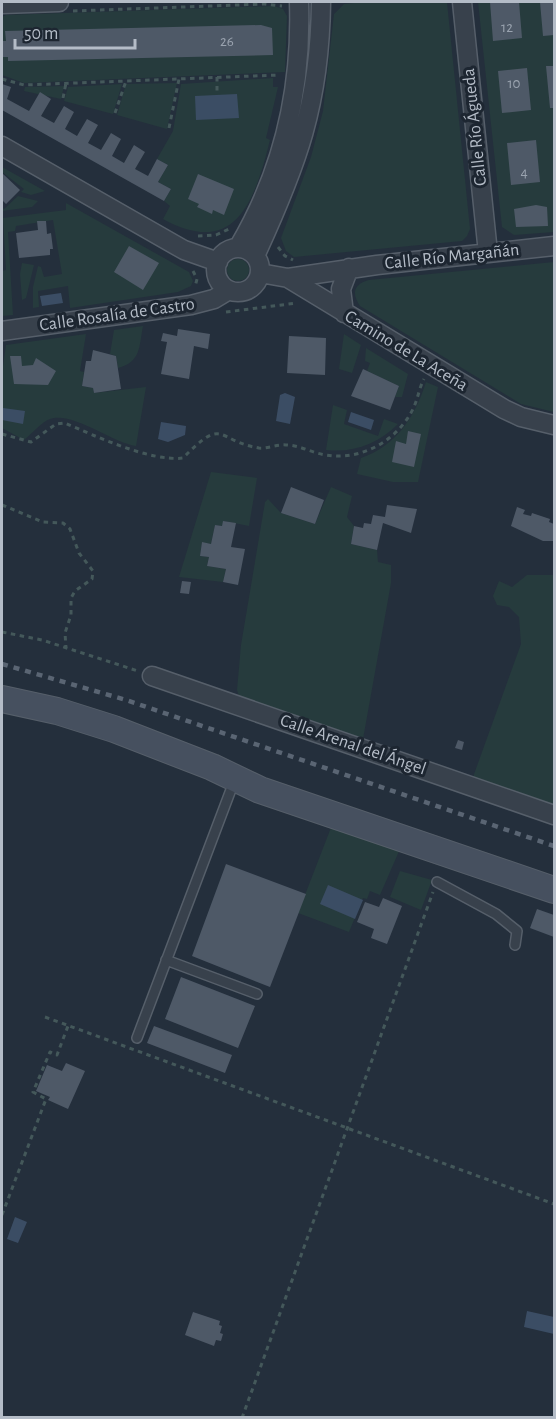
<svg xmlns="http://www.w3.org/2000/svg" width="556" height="1419" viewBox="0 0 556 1419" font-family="'Alegreya Sans',sans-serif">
<rect width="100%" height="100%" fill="#242f3c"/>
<path fill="#263b3d" d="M364,2H447L470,229L467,236L462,241L294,257L286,251L281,238L311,157L323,111L334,14L344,4Z
M478,2H554V232L514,235L502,227Z
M274,6L283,9L287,16L285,72L24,83L2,75V17L6,15Z
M273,78V87H278L266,138L270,140C255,200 236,259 163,219L170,206L164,201L171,189L158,182L168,165L157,159L173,131L181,84Z
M177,83L167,129L117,115L126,84Z
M122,84L113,114L64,101L68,87Z
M64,86L61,99L24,91L25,87Z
M2,167L45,191L31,195L21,192L24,189L2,172Z
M18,196L38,201L32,207L2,211V207L4,209Z
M66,203L189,272L193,281L191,286L178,292L70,308L68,286L38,291L39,307L33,308V287L38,266L41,267L44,277L62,274L53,220L16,226L15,231L8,232L13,315L2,316V271L6,270L3,218L66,210Z
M227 270a11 11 0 1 1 22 0a11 11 0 1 1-22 0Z
M554,262V412L521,404L360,306C351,293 354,284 369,280Z
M22,263L34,265L26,298L22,300L20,274Z
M143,326C139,347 141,362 118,368L116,356L110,354L114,330Z
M86,334L80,371L84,372L82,386L93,388L94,393L146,387L136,446C111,442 72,411 50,419C41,422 32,434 24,440L2,428V373L6,345Z
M344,334L361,345L352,373L339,369Z
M366,348L408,374L402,397H395L399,386L367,371L370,363L365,361Z
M426,382L438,387L418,482H393L357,474L361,458C396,446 415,417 426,382Z
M333,405L347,410L344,424L378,436L384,419L398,424C378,444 354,453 326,450Z
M211,472L257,478L249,526L224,521L222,526L215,525L211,544L202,543L200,556L209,557L207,566L226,569L223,582L179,577Z
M331,487L352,496L347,517L354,526L351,544L377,550L378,562L391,565V583L363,739L239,696L237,690L241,645L265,502L268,499L281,513L315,524Z
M527,575H554V806L473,777L521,644L519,617L509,607L497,605L493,596L499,581L512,587Z
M332,825L400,849L380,895L370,891L367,899L363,898L349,932L298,913Z
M400,871L432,880L421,910L390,897Z"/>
<path fill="#3b4d64" d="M237,94L239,118L196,120L195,96Z
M61,293L63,303L42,306L40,296Z
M285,393L295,397L290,424L276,421L280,395Z
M3,408L25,411L23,424L2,420Z
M351,412L374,420L371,430L348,422Z
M161,422L186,426L185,435L168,442L158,439Z
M328,885L363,900L355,919L320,904Z
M15,1217L27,1222L18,1243L7,1239Z
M527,1311L554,1317V1334L524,1327Z"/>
<path fill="#4e5967" d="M490,2H519L522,38L493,41Z
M540,2H554V35L543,36Z
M261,25L272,28L273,55L8,61V57H2V41H6L5,31Z
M546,66H554V108H550Z
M527,68L531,110L502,113L498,71Z
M2,84L11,87L7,99L29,111L40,92L51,99L41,116L54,123L64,106L74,112L65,129L77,136L87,119L98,125L88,143L101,150L111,133L121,139L112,156L124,163L134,145L145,152L135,169L148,176L157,159L168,165L158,182L171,189L164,201L2,110Z
M536,140L540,182L511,185L507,143Z
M2,173L20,190L6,204L2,200Z
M198,174L234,189L224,215L213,210L212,214L197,207L199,204L188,199Z
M536,205L547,207L548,226L516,227L514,209Z
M37,221H46L47,234L51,233L53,249H50V255L19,258L16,233L38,230Z
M129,246L159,263L143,290L114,272Z
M178,329L210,334L208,349L194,346L189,379L161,374L167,342L161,341L163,333L177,336Z
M289,336L326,338L325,375L287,373Z
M93,350L116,356L121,389L94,393L93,388L82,386L86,361H91Z
M10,356H21L22,366L33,365L36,358L56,371L48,385L14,384Z
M363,369L399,386L390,410L351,396Z
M408,431L421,434L414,467L392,462L396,441L406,444Z
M291,487L324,500L315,524L281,513Z
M387,505L417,509L411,533L383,523L377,550L351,544L354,526L363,528L364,523L371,524L373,515L385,517Z
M517,507L525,510L523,514L531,516L532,513L550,519L549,522L554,524V541H543L511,526Z
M223,521L236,523L231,547L245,549L238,585L223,582L226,569L207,566L209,557L200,556L202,542L211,544L215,525L222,526Z
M182,581L191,582L189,594L180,593Z
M458,740L464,742L462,750L455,748Z
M226,864L306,894L270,987L192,956Z
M383,898L402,906L387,944L371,938L374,929L357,922L365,902L379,907Z
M537,909L554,915V937L530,928Z
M181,977L255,1006L238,1048L165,1019Z
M154,1026L232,1055L225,1073L147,1043Z
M66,1063L85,1071L68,1109L48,1100L50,1097L36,1091L47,1065L62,1071Z
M193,1312L220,1321L219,1325L222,1326L220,1333L223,1334L221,1341L216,1340L214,1346L185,1335Z"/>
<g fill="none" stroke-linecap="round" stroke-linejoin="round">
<defs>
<path id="lane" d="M437,882L496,914L517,931L515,945
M166,960L257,994
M137,1038L235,779"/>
<path id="street" d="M462,2L488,253
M2,4L59,2
M2,146L184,250L218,262
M238,248C283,172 302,89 299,2
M216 270a22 22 0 1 1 44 0a22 22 0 1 1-44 0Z
M255,256C297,165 320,104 321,2
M260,273L288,278L504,409L521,417L554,425
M288,278L377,265L554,246
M344,313L341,289L349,268
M2,331L191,305L214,299L229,290
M152,676L554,815"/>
<path id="secondary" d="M2,699L57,711L114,729L212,767L260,790L554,890"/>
</defs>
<use href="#lane" stroke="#565f6a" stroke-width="12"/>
<use href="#street" stroke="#565f6a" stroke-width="21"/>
<use href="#secondary" stroke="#565f6a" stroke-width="28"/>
<path stroke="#44585a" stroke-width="3" stroke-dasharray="4.5 4.5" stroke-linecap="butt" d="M73,11L265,4L282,6
M217,77V93
M2,79L24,85L279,75
M63,98L66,83
M115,113L126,81
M169,128L179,79
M198,236L216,235L229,229
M278,247L285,256L293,260
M193,271L197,279L195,287
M226,312L297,303
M2,434L31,442L56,424L65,423C95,436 151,462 183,458C225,415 216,441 259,448C267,449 277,444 286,445C299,445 312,453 326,455C361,461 397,441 413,409C418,399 419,388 424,379
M2,505L43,522L63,523L70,529L79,553L93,571L92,579L75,591L71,598V615L65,633L66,648
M2,632L42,640L138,671
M45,1017L554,1204
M2,1215L46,1099L33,1092L50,1052L57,1055L68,1026
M242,1418L433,892"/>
<use href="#lane" stroke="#38414c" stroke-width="9"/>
<use href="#street" stroke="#38414c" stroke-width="18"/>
<use href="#secondary" stroke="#46505f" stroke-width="26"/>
<path stroke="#5a6573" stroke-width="4.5" stroke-dasharray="6 6" stroke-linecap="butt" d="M2,664L126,700L554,846"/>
</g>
<g text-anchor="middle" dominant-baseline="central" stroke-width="6" stroke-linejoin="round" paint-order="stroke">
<g font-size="15" fill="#9aa3af">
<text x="507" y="27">12</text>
<text x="227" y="41">26</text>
<text x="514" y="83">10</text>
<text x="524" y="172">4</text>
</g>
<g font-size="18" fill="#b4bcc7" stroke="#1d2631">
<text transform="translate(475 127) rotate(-96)">Calle Río Águeda</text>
<text transform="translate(452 257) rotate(-6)">Calle Río Margañán</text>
<text transform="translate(117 315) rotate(-8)">Calle Rosalía de Castro</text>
<text transform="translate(406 351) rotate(31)">Camino de La Aceña</text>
<text transform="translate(353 745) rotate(19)">Calle Arenal del Ángel</text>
</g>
</g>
<rect width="556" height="1419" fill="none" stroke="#b4bcc7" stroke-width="6"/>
<path d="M15 39v9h120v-9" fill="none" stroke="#b4bcc7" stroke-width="3"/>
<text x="24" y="39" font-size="18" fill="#b4bcc7" stroke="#1d2631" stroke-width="4.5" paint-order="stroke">50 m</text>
</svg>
